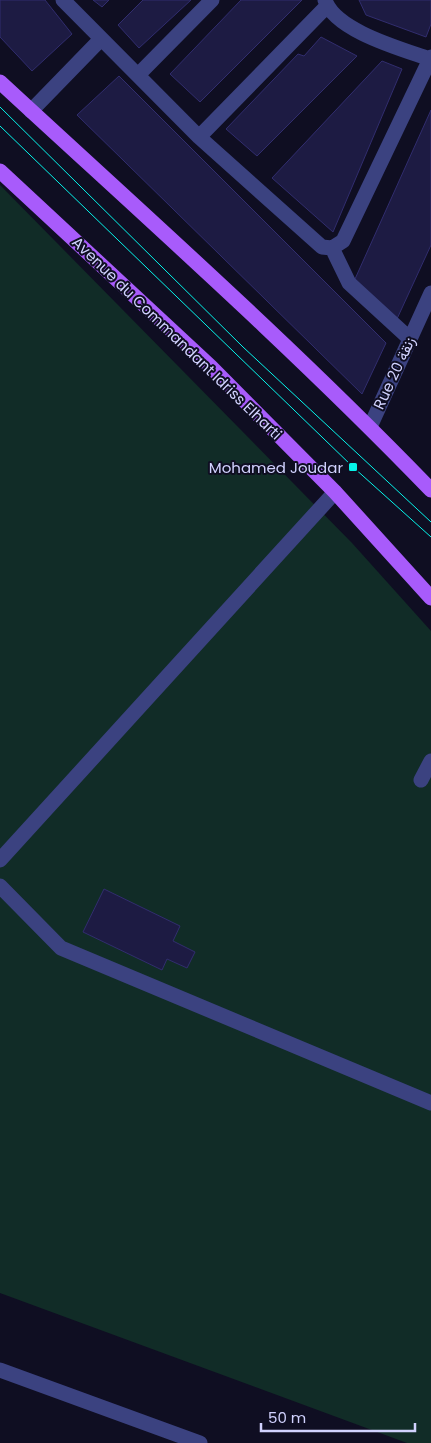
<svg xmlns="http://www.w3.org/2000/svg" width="431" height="1443" viewBox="0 0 431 1443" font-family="Poppins,Vazirmatn,sans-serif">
<rect width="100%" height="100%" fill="#0f0e22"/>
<path fill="#112c27" d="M0,185L352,543L431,631V1443H407L0,1293Z"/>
<path fill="#1d1b43" stroke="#312d6e" d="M0,0H45L72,34L32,71L0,37Z
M93,0H109L102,7Z
M143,0H191L139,48L118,25Z
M241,0H302L200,102L170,74Z
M359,0H431V24L426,37L366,15Z
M321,37L357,56L257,156L226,129L298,54L304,56Z
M382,61L402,69L333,232L272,178Z
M119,76L386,343L362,394L77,115Z
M431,110V245L396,321L355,279Z
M104,889L180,926L173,941L195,952L187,968L167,959L162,970L83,932Z"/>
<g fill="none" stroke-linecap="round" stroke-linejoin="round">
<path stroke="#3b4280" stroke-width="15" d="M63,0L199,137L322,247L332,248L343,241L431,57
M325,0C335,31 402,49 430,59
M138,75L212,0
M31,111L101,39
M199,137L327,6
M332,248L349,283L410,339
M370,427L431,293
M421,780L431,761
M0,860L335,492
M0,886L61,948L431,1103
M0,1370L200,1443"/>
<path stroke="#a85bfb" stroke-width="15" d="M0,82C145,216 294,348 431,490
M0,171L211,367L335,492L431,598"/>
<path stroke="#06f4e9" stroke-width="1" d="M0,107L243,347L431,522
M0,126L353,467L431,537"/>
</g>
<rect fill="#06f4e9" stroke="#0f0e22" stroke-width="2" x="348" y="462" width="10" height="10" rx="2.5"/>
<g text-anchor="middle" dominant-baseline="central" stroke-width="4" stroke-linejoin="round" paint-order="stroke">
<g font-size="15" fill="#d1d2fe" stroke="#0f0e22">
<text transform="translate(177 338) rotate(44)">Avenue du Commandant Idriss Elharti</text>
<text transform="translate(394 373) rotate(-65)">Rue 20 زنقة</text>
</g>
<g font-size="15" fill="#d1d2fe" stroke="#0f0e22" text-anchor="end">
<text x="343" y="467">Mohamed Joudar</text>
</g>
</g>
<path d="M261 1423v8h154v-8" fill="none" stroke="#d1d2fe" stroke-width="2.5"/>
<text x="268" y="1423" font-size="15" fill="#d1d2fe" stroke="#0f0e22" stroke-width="4" paint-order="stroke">50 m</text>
</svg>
